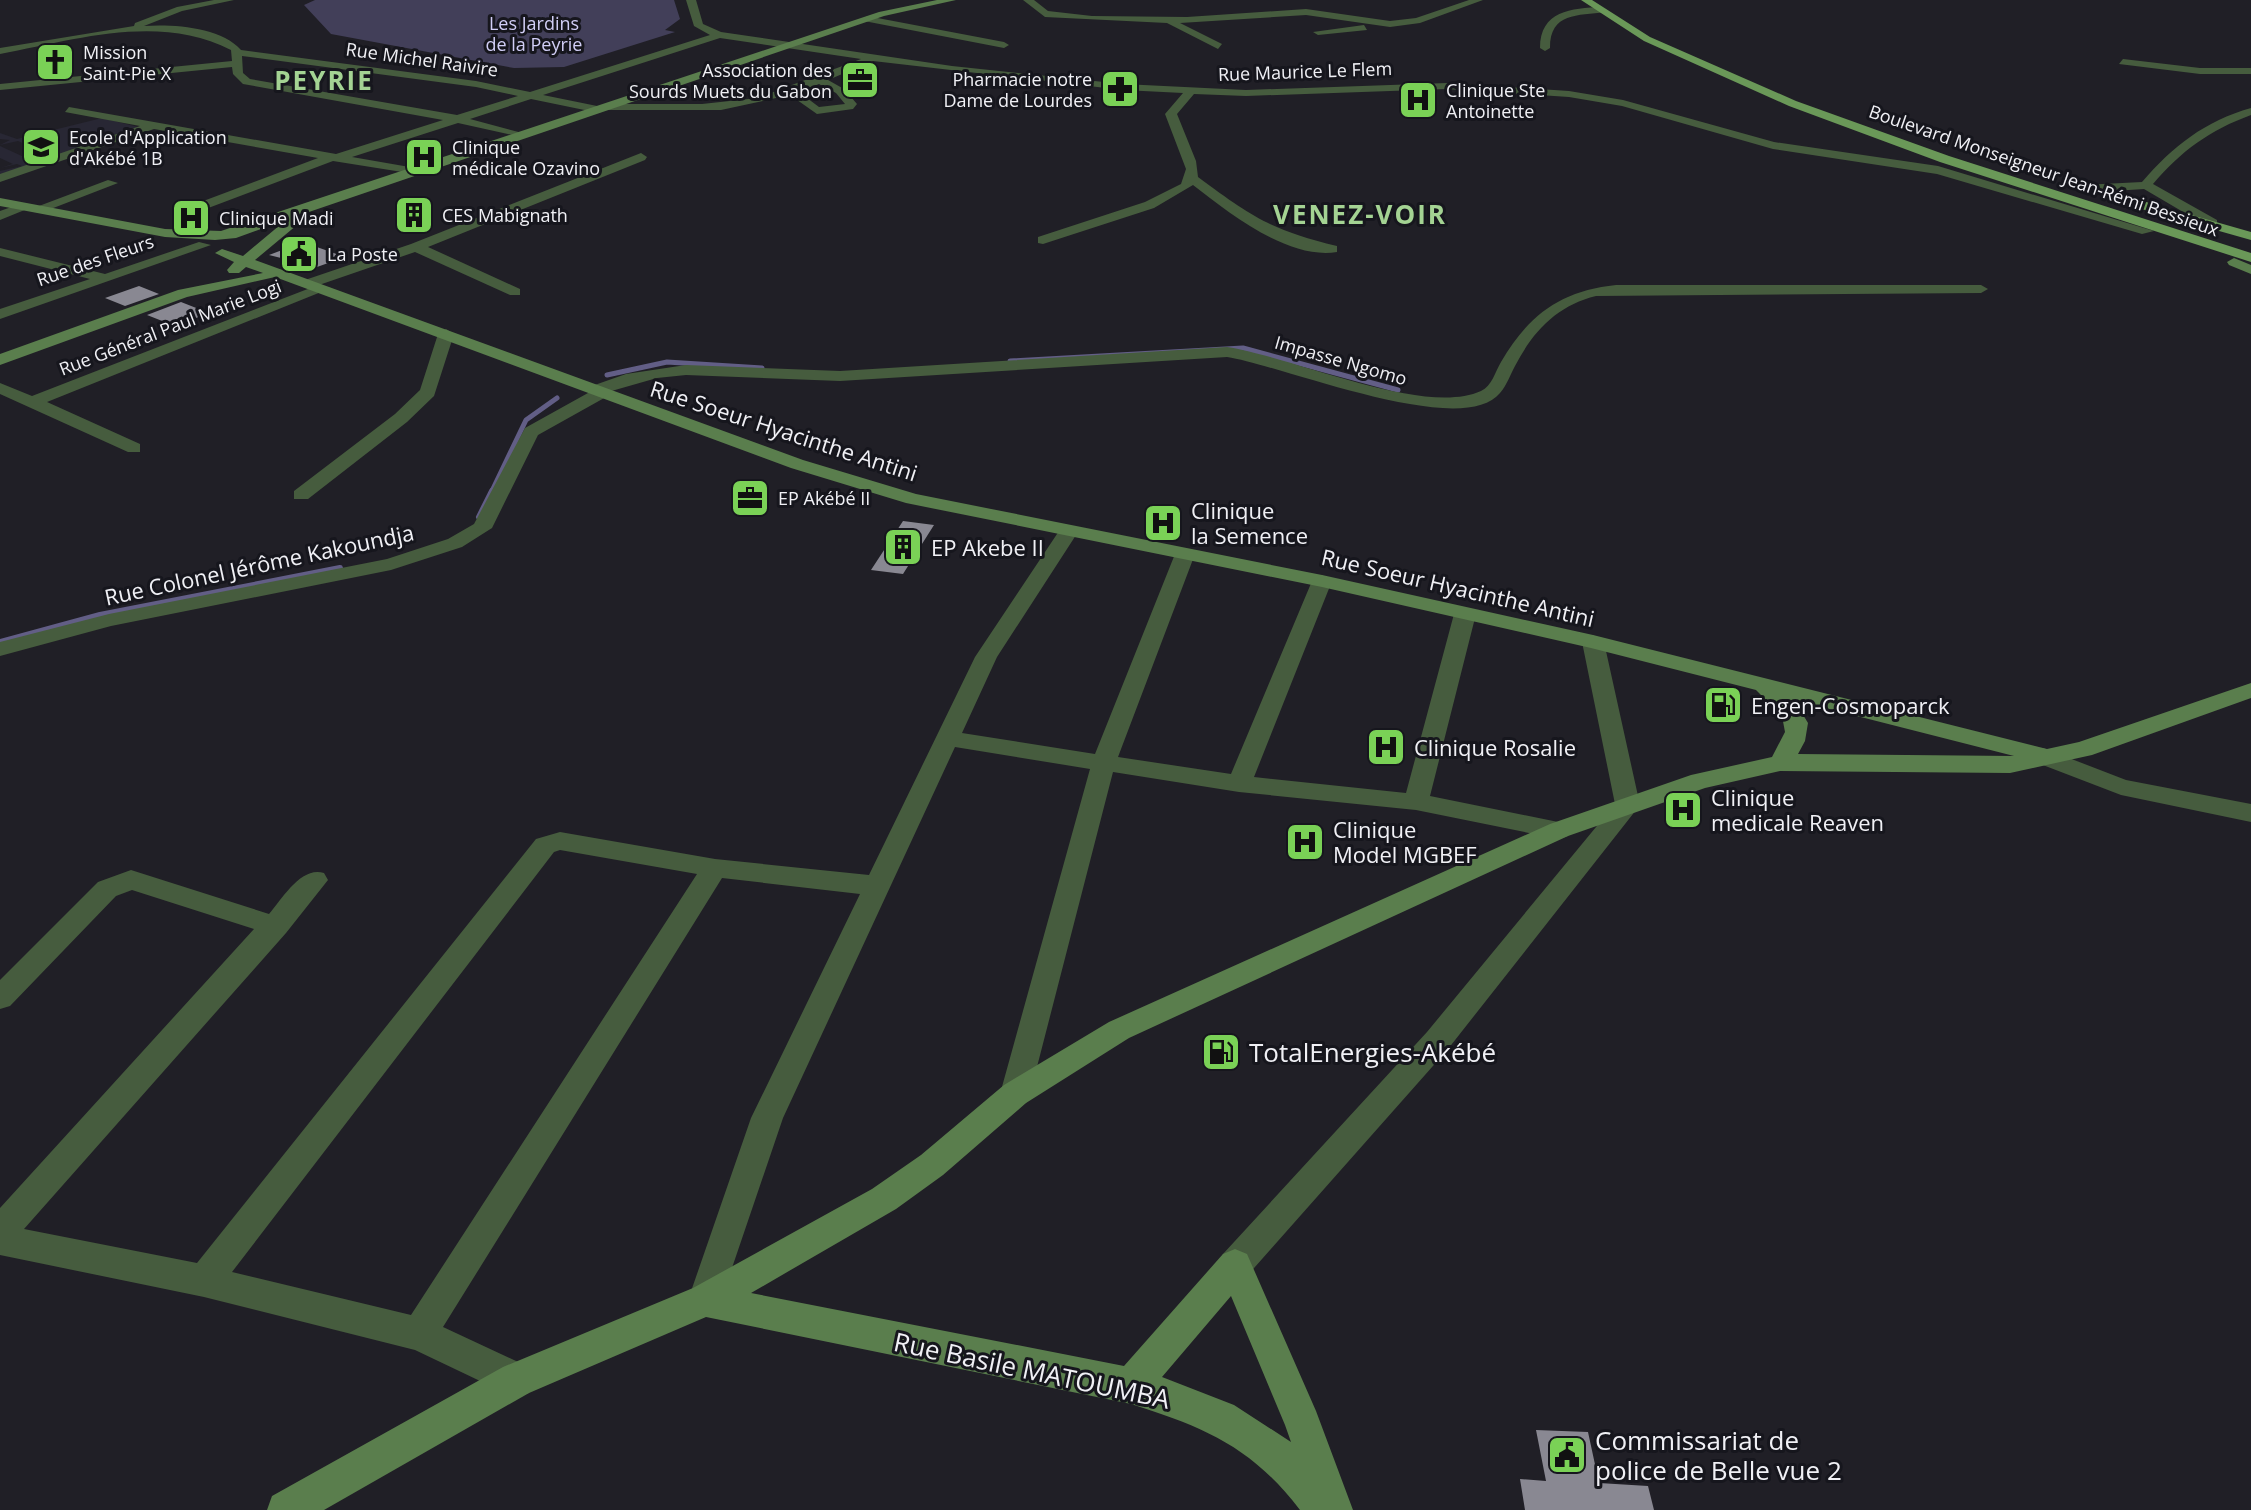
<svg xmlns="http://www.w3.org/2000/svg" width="2251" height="1510" viewBox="0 0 2251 1510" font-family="'Open Sans',sans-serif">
<rect width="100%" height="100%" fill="#201f26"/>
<path fill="#282734" d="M102,118L138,127L0,175V171L22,166L17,164L0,168L13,164L0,158V146L24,157L42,152L18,141L0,145L10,140L0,139V133L17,139Z"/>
<path fill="#423f59" d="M315,0H674L680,19L665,30L675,32L564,67L514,68L331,34L304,5Z"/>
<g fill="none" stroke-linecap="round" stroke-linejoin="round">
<path stroke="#625e86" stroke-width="5" d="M1010,361L1243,348L1398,390
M607,375L667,362L762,368
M491,493L526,420L557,398"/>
<path stroke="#625e86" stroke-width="6" d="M479,517L492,491
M0,642L100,615L340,568"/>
</g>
<path fill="#898892" d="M298,244L314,246L345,257L317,267L269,255Z
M139,286L159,294L125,306L105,298Z
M181,302L209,313L175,326L147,315Z
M903,521L934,525L903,574L871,570Z
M1536,1430L1588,1432L1599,1483L1648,1486L1654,1510H1525L1520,1479L1546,1481Z"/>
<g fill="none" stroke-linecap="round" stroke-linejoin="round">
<path fill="#465c3e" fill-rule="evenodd" d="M214,0H234L182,11L144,26C173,24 221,27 241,50L476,81L530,92L710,35L694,26L686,0H696L703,24L721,32L952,66L1123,84L1246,90L1447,83L1569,91L1623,100L1774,142L1938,166L2154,231L2142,234L1937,174L1773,149L1622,106L1569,97L1447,89L1246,96L1194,94L1177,114L1196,161L1198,177C1252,217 1271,230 1337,246V252C1288,260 1229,213 1193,185L1154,208L1043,244L1038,243V237L1145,202L1181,184L1186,169L1165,114L1183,93L1123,90L873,61L828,80L844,89L857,104L853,109L817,114L790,95L721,110H604L599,113L531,99L470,119L526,134V138L458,123L352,157L421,169V175L333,161L203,210L198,209V203L318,158L154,129L0,182V174L140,126L65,112L69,107L336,154L443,120L243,84L233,74L232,67L0,90V84L232,61L231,50C159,13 75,40 0,54V48L134,26L135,23L177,7ZM720,38L861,59L757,98L702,104H607L602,107L543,95ZM242,56L476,87L518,96L457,115L250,79L243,73ZM819,84L836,93L845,104L819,107L799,92Z
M1023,0H1034L1048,11L1092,16L1187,17L1306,9L1390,21L1416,18L1469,0H1483L1420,23L1390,27L1306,15L1180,23L1222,44L1218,49L1167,23L1045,17Z
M1602,7L1605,12C1578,16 1550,12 1550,48L1545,51L1540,48C1540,11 1571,8 1602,7Z
M867,16L1004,42L1009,45L1004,48L864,21Z
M1364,25L1367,30L1318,35L1313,32Z
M2123,59L2200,68H2251V74H2200L2119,64Z
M2251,108V115C2210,130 2181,151 2153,184L2217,220V226H2207L2144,189L2083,193L2077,189L2083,185L2142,182C2173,146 2205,121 2251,108Z
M641,153L647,157L645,160L428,247L520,289V295H510L415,252L319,285L331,288L47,402L140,444V452H128L0,394V383L32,396L318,285L305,286V280L411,244Z
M108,180L118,183L43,212L31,209Z
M20,204L32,207L0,220V211Z
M199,242L211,245L0,319V309L90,279L0,256V248L105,274Z
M1616,285H1981L1988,289L1981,293L1596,296C1558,305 1533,331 1515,366C1510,375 1507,385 1500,393C1462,440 1281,365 1227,357L840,381L686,375L657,378L608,392L606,397L538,435L492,528L462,547L391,570L111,626L0,656V642L109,614L387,559L448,539L474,524L525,428L588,393L589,387L626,374L686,365L840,371L1227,347C1293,357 1424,417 1481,391C1492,386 1495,372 1501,362C1529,314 1561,291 1616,285Z
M446,329L454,334L434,396L407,422L308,499H294V491L395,414L420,390L438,334Z
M1068,526L1078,532L997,657L962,733L1095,754L1175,554L1185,548L1195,554L1118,757L1231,774L1312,581L1322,575L1332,581L1254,777L1406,793L1454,614L1465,608L1476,614L1430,796L1568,824L1572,830L1568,836L1559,839L1416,810L1239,792L1113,772L1030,1094L1026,1103L1015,1107L1004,1103L1000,1094L1090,769L955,747L783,1118L717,1312L705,1317L693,1312L688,1300L751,1118L860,894L722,878L443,1327L529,1367L534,1380L529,1393L516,1398L415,1350L204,1297L0,1255V1208L254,929L132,890L116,896L10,1006L0,1009V980L98,882L131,870L269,914C283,898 301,866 324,873L328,880L286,933L24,1229L197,1263L536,839L560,832L715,859L869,875L975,657L1061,528ZM560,850L697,874L411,1315L232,1272L554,852Z
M1593,635L1604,642L1640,805L1448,1049L1247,1276L1235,1281L1223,1276L1218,1265L1223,1254L1427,1032L1615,804L1582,642Z
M2043,748L2126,780L2251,804V822L2121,795L2035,762L2031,756Z"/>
<path fill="#5a7e4d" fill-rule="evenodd" d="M937,0H956L884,16L303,214V220L255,260L803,460L916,494L1322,575L1593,635L2047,749L2079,742L2251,683V698L2092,755L2010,773L1780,771L1705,788L1568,836L1129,1038L1026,1103L943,1175L896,1209L751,1293L1124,1366L1223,1254L1235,1249L1247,1254L1316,1411L1353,1510H1300C1252,1447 1204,1427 1131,1404L706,1317L529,1393L324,1510H267L272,1496L503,1367L693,1288L872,1189L921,1155L1004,1085L1109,1022L1550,824L1691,775L1772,757L1785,732L1782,716L1756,690L1591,648L1322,587L906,503L791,468L275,277L187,297L0,365V354L178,290L263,273L246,267L239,273H229L227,270L234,262L215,253L222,249L243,256L286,220L236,238L215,240L165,237L0,206V198L165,229L221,231L879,12ZM1794,700L2014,756L1798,754L1805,741L1808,723ZM1231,1296L1285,1425L1291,1442L1234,1405L1162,1377Z
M2234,258L2251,265V274L2229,265L2227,262Z"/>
<path fill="#6a9858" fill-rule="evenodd" d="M1581,0H1592L1650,37L1796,101L1949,156L2251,253V262L1940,162L1789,106L1644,41Z
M2111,192L2251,232V240L2106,199V193Z"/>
</g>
<defs>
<symbol id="church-square" viewBox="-11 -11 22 22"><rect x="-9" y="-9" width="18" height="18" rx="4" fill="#7ad156" stroke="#16161d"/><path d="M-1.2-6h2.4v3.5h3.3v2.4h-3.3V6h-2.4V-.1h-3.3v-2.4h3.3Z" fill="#111"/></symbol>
<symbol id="office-square" viewBox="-11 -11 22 22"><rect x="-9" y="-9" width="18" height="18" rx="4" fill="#7ad156" stroke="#16161d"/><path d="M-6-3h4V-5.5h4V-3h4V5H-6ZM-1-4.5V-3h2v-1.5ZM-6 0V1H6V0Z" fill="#111"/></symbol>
<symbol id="pharmacy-square" viewBox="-11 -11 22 22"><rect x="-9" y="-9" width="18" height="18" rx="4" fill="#7ad156" stroke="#16161d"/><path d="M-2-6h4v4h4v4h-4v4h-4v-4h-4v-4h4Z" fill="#111"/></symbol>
<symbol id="hospital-square" viewBox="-11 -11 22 22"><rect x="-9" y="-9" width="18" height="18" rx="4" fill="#7ad156" stroke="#16161d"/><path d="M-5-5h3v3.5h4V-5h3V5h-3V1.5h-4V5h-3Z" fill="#111"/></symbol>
<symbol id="school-square" viewBox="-11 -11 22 22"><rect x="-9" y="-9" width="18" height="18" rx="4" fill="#7ad156" stroke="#16161d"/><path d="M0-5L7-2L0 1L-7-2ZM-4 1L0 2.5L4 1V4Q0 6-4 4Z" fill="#111"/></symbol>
<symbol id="building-square" viewBox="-11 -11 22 22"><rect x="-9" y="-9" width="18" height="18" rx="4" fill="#7ad156" stroke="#16161d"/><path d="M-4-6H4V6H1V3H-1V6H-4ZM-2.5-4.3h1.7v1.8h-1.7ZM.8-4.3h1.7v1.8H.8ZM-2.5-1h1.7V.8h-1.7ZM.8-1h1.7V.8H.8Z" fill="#111"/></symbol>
<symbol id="civic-square" viewBox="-11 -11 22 22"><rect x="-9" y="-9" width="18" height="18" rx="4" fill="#7ad156" stroke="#16161d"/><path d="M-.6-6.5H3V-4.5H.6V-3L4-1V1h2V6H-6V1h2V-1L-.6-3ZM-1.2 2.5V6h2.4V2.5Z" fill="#111"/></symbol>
<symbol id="fuel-square" viewBox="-11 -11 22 22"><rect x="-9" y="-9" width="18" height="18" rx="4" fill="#7ad156" stroke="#16161d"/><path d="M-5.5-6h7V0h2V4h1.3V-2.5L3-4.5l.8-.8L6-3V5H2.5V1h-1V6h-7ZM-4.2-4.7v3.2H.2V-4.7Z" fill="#111"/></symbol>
</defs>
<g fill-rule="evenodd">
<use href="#church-square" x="33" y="40" width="44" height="44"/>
<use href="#office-square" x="838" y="58" width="44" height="44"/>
<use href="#pharmacy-square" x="1098" y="67" width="44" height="44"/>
<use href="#hospital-square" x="1396" y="78" width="44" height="44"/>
<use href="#school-square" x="19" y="125" width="44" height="44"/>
<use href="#hospital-square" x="402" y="135" width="44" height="44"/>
<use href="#building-square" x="392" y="193" width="44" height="44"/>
<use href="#hospital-square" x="169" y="196" width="44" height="44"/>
<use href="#civic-square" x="277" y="232" width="44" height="44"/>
<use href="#office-square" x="728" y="476" width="44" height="44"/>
<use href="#hospital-square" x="1141" y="501" width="44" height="44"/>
<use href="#building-square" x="881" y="525" width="44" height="44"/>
<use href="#fuel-square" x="1701" y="683" width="44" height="44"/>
<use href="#hospital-square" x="1364" y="725" width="44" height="44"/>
<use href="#hospital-square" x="1661" y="788" width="44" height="44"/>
<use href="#hospital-square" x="1283" y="820" width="44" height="44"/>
<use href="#fuel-square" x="1199" y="1030" width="44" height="44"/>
<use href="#civic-square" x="1545" y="1433" width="44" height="44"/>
</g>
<g text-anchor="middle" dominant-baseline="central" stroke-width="6" stroke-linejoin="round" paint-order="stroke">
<g font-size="18" fill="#d1cef6" stroke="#16161d">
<text x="534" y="23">Les Jardins<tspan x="534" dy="21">de la Peyrie</tspan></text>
</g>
<g font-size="18" fill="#f0f0f5" stroke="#16161d" text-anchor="start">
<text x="83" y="52">Mission<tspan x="83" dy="21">Saint-Pie X</tspan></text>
<text x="832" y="70" text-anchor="end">Association des<tspan x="832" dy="21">Sourds Muets du Gabon</tspan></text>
<text x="1092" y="79" text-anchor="end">Pharmacie notre<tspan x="1092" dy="21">Dame de Lourdes</tspan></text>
<text x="1446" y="90">Clinique Ste<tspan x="1446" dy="21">Antoinette</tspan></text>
<text x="69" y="137">Ecole d'Application<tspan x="69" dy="21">d'Akébé 1B</tspan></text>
<text x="452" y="147">Clinique<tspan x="452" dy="21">médicale Ozavino</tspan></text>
<text x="442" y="215">CES Mabignath</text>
<text x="219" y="218">Clinique Madi</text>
<text x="327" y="254">La Poste</text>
<text x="778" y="498">EP Akébé II</text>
</g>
<g font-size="18" fill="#f0f0f5" stroke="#16161d">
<text transform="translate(422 59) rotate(8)">Rue Michel Raivire</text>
<text transform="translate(1305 71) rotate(-2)">Rue Maurice Le Flem</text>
<text transform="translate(2044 170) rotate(19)">Boulevard Monseigneur Jean-Rémi Bessieux</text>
<text transform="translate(95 260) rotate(-19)">Rue des Fleurs</text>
<text transform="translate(170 327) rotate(-21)">Rue Général Paul Marie Logi</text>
<text transform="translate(1341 360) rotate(16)">Impasse Ngomo</text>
</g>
<g font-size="22" fill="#f0f0f5" stroke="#16161d">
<text transform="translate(784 430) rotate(18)">Rue Soeur Hyacinthe Antini</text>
<text transform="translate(259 564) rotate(-12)">Rue Colonel Jérôme Kakoundja</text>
<text transform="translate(1458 587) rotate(13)">Rue Soeur Hyacinthe Antini</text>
</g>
<g font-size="22" fill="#f0f0f5" stroke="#16161d" text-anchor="start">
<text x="1191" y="510">Clinique<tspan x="1191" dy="25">la Semence</tspan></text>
<text x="931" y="547">EP Akebe II</text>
<text x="1751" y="705">Engen-Cosmoparck</text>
<text x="1414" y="747">Clinique Rosalie</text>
<text x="1711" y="797">Clinique<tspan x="1711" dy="25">medicale Reaven</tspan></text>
<text x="1333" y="829">Clinique<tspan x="1333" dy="25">Model MGBEF</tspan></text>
</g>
<g font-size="26" font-weight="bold" letter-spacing="2" fill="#a4d393" stroke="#16161d">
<text x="324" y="80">PEYRIE</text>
<text x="1360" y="214">VENEZ-VOIR</text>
</g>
<g font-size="26" fill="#f0f0f5" stroke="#16161d" text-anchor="start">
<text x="1249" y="1052">TotalEnergies-Akébé</text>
<text x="1595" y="1440">Commissariat de<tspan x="1595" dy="30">police de Belle vue 2</tspan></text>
</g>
<g font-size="26" fill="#f0f0f5" stroke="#16161d">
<text transform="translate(1032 1370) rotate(12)">Rue Basile MATOUMBA</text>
</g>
</g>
</svg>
